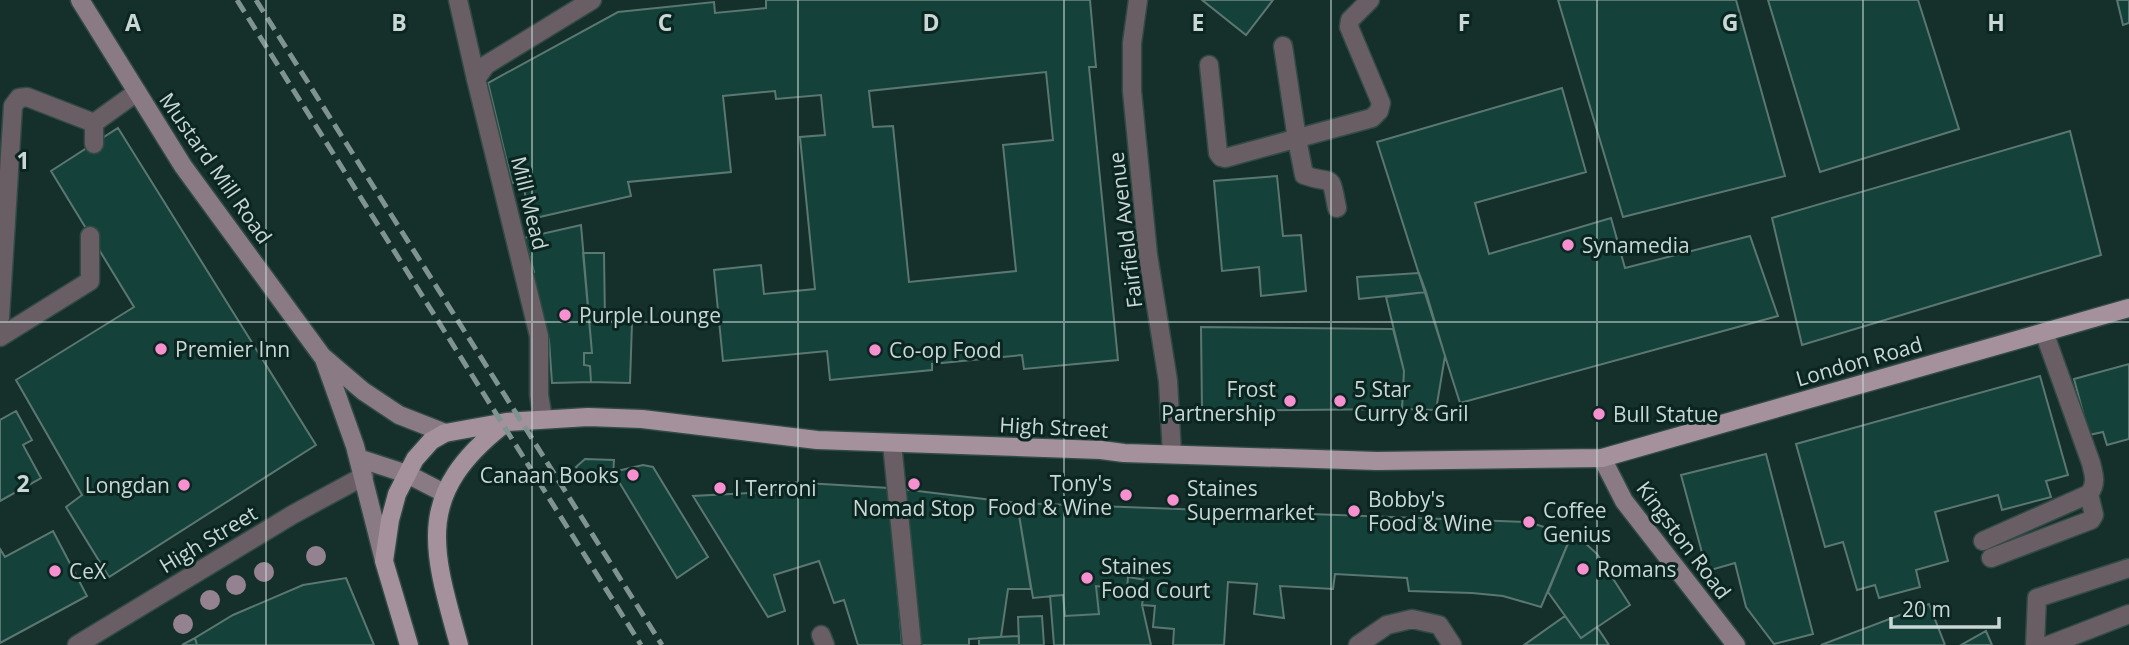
<svg xmlns="http://www.w3.org/2000/svg" width="2129" height="645" viewBox="0 0 2129 645" font-family="'Open Sans',sans-serif">
<rect width="100%" height="100%" fill="#152f2b"/>
<path fill="#14423b" stroke="#5b7771" stroke-width="2" fill-rule="evenodd" d="M766,0H1090L1096,67H1089L1118,360L1024,369L1022,355L932,364V370L830,380L827,351L723,361L714,270L761,265L764,294L815,289L800,137L825,135L821,95L776,99L775,91L723,96L731,172L628,182L631,196L531,219L522,181L512,183L488,83L618,12L714,2L715,13L766,8ZM1046,72L1053,140L1003,145L1016,271L909,282L893,126L873,127L869,91Z
M1202,0H1273L1246,35Z
M1558,0H1736L1785,176L1623,217Z
M1768,0H1918L1959,129L1820,172Z
M2117,0H2129V23L2123,25Z
M1562,88L1586,172L1475,203L1489,254L1611,218L1625,268L1750,236L1778,316L1460,403L1377,142Z
M118,128L316,445L109,577L66,507L82,495L16,380L134,307L51,171Z
M2070,131L2101,255L1802,345L1772,218Z
M1277,176L1283,236L1301,235L1306,291L1261,296L1259,267L1222,271L1214,181Z
M581,225L592,353H584V365L590,366L591,382L552,383L549,340L535,290L532,273L534,272L524,238Z
M583,253H604L605,321L632,323L630,383L591,382L590,366L584,365V353H592Z
M1419,273L1426,292L1359,299L1357,277Z
M1426,292L1445,356L1436,410L1402,409L1404,371L1386,297Z
M1201,327L1393,329L1404,371L1402,409L1202,411Z
M2129,364V439L2107,445L2103,432L2089,435L2074,379Z
M2040,376L2068,475L2046,481L2051,497L2002,510L1998,495L1935,512L1948,561L1916,570L1920,587L1879,598L1875,585L1857,590L1843,542L1825,547L1796,444Z
M16,411L32,440L23,445L41,478L0,501V420Z
M1766,454L1813,634L1774,644L1746,607L1735,563L1707,571L1681,475Z
M585,459L614,460L613,477L581,476L576,467Z
M643,465L653,467L708,557L677,578L613,472Z
M789,482L889,488L902,645H858L844,600L834,603L819,561L774,575L785,611L768,617L693,496L790,491Z
M901,489L1017,503L1031,589H1008L1001,637L969,639V645H916Z
M1017,503L1529,522L1571,536L1541,607L1503,596L1472,593L1409,591L1407,578L1335,574L1333,589L1280,586L1284,618L1254,614L1257,584L1228,582L1224,645H1173L1174,629L1153,627L1155,606L1142,605L1146,580L1128,577L1127,589L1096,586L1099,614L1065,616L1063,595L1033,598Z
M53,531L87,596L0,643V549L5,557Z
M1571,536L1585,543L1597,554L1630,605L1581,638L1548,592Z
M1128,577L1146,580L1142,605L1151,645H1054L1050,596L1063,595L1065,616L1099,614L1096,586L1127,589Z
M346,578L374,645H197L195,638L233,615L303,585Z
M1929,604L1945,645H1821Z
M1042,616L1044,645H1019L1018,617Z
M1565,616L1581,638L1597,627L1609,645H1524Z
M1986,631L1992,645H1961Z
M1019,636V645H979V638Z
M195,638L197,645H182Z"/>
<g fill="none" stroke-linecap="round" stroke-linejoin="round">
<defs>
<path id="lane" d="M458,0L476,79
M1283,46L1297,139L1304,175C1334,186 1330,170 1337,208
M1209,65L1218,153L1221,157L1225,158L1372,118L1379,111L1381,103L1349,27L1350,20L1370,0
M94,144V123L137,92
M0,318L13,106L19,98L27,97L94,123
M0,337L90,281V236
M892,443L912,645
M1983,541L2089,494C2097,484 2094,475 2091,463L2044,332
M1991,558L2091,520L2094,515L2089,494
M821,635L825,645
M1358,645L1387,625L1412,619L1439,625L1452,645
M2035,645L2037,598L2129,568
M2049,645L2129,614"/>
<path id="street" d="M1138,0L1132,43V91L1148,255L1168,381L1172,454
M543,419L539,395V336L476,79L486,65L592,0
M77,645L292,515L364,476"/>
<path id="secondary" d="M80,0L183,166L322,356L363,391L399,415L445,433
M324,359L355,446L384,560
M358,458L407,474L444,493
M1602,458L1624,501L1736,645"/>
<path id="primary" d="M409,645L384,561L390,520L397,494L415,459L431,441L445,433L506,422L588,417L642,419L817,440L1101,450L1124,453L1377,461L1602,458L2129,308
M459,645C432,548 414,495 503,425"/>
</defs>
<use href="#lane" stroke="#324a46" stroke-width="21"/>
<use href="#street" stroke="#324a46" stroke-width="21"/>
<use href="#secondary" stroke="#324a46" stroke-width="21"/>
<use href="#primary" stroke="#324a46" stroke-width="21"/>
<use href="#lane" stroke="#685e63" stroke-width="18"/>
<use href="#street" stroke="#685e63" stroke-width="18"/>
<use href="#secondary" stroke="#8a7a83" stroke-width="18"/>
<use href="#primary" stroke="#a5919c" stroke-width="18"/>
<path stroke="#7f938f" stroke-width="5" stroke-dasharray="14 7" stroke-linecap="butt" d="M237,0L641,645
M256,0L662,645"/>
</g>
<g fill="#958291">
<circle cx="316" cy="556" r="10"/>
<circle cx="264" cy="572" r="10"/>
<circle cx="236" cy="585" r="10"/>
<circle cx="210" cy="600" r="10"/>
<circle cx="183" cy="624" r="10"/>
</g>
<path fill="none" stroke="#c9d8d5" stroke-width="2" stroke-opacity="0.55" d="M266,0V645M532,0V645M798,0V645M1064,0V645M1331,0V645M1597,0V645M1863,0V645M0,322H2129"/>
<g fill="#f790ce" stroke="#0b2521" stroke-width="2.5">
<circle cx="1568" cy="245" r="7"/>
<circle cx="565" cy="315" r="7"/>
<circle cx="161" cy="349" r="7"/>
<circle cx="875" cy="350" r="7"/>
<circle cx="1290" cy="401" r="7"/>
<circle cx="1340" cy="401" r="7"/>
<circle cx="1599" cy="414" r="7"/>
<circle cx="633" cy="475" r="7"/>
<circle cx="914" cy="484" r="7"/>
<circle cx="184" cy="485" r="7"/>
<circle cx="720" cy="488" r="7"/>
<circle cx="1126" cy="495" r="7"/>
<circle cx="1173" cy="500" r="7"/>
<circle cx="1354" cy="511" r="7"/>
<circle cx="1529" cy="522" r="7"/>
<circle cx="1583" cy="569" r="7"/>
<circle cx="55" cy="571" r="7"/>
<circle cx="1087" cy="578" r="7"/>
</g>
<g text-anchor="middle" dominant-baseline="central" stroke-width="6" stroke-linejoin="round" paint-order="stroke">
<g font-size="21" fill="#c9d8d5" stroke="#0b2521">
<text transform="translate(216 168) rotate(55)">Mustard Mill Road</text>
<text transform="translate(530 203) rotate(76)">Mill Mead</text>
<text transform="translate(1125 230) rotate(-97)">Fairfield Avenue</text>
<text transform="translate(1859 361) rotate(-16)">London Road</text>
<text transform="translate(1054 427) rotate(3)">High Street</text>
<text transform="translate(208 539) rotate(-31)">High Street</text>
<text transform="translate(1684 540) rotate(53)">Kingston Road</text>
</g>
<g font-size="21" fill="#c9d8d5" stroke="#0b2521" text-anchor="start">
<text x="1582" y="245">Synamedia</text>
<text x="579" y="315">Purple Lounge</text>
<text x="175" y="349">Premier Inn</text>
<text x="889" y="350">Co-op Food</text>
<text x="1276" y="389" text-anchor="end">Frost<tspan x="1276" dy="24">Partnership</tspan></text>
<text x="1354" y="389">5 Star<tspan x="1354" dy="24">Curry &amp; Gril</tspan></text>
<text x="1613" y="414">Bull Statue</text>
<text x="619" y="475" text-anchor="end">Canaan Books</text>
<text x="1112" y="483" text-anchor="end">Tony's<tspan x="1112" dy="24">Food &amp; Wine</tspan></text>
<text x="170" y="485" text-anchor="end">Longdan</text>
<text x="734" y="488">I Terroni</text>
<text x="1187" y="488">Staines<tspan x="1187" dy="24">Supermarket</tspan></text>
<text x="1368" y="499">Bobby's<tspan x="1368" dy="24">Food &amp; Wine</tspan></text>
<text x="914" y="508" text-anchor="middle">Nomad Stop</text>
<text x="1543" y="510">Coffee<tspan x="1543" dy="24">Genius</tspan></text>
<text x="1101" y="566">Staines<tspan x="1101" dy="24">Food Court</tspan></text>
<text x="1597" y="569">Romans</text>
<text x="69" y="571">CeX</text>
</g>
</g>
<g font-size="23" text-anchor="middle" font-weight="bold" fill="#c9d8d5" stroke="#0b2521" stroke-width="6" stroke-linejoin="round" paint-order="stroke">
<text x="133" y="31">A</text>
<text x="399" y="31">B</text>
<text x="665" y="31">C</text>
<text x="931" y="31">D</text>
<text x="1198" y="31">E</text>
<text x="1464" y="31">F</text>
<text x="1730" y="31">G</text>
<text x="1996" y="31">H</text>
<text x="23" y="169">1</text>
<text x="23" y="492">2</text>
</g>
<path d="M1891 617v10h108v-10" fill="none" stroke="#c9d8d5" stroke-width="3.5"/>
<text x="1902" y="617" font-size="21" fill="#c9d8d5" stroke="#0b2521" stroke-width="5" paint-order="stroke">20 m</text>
</svg>
